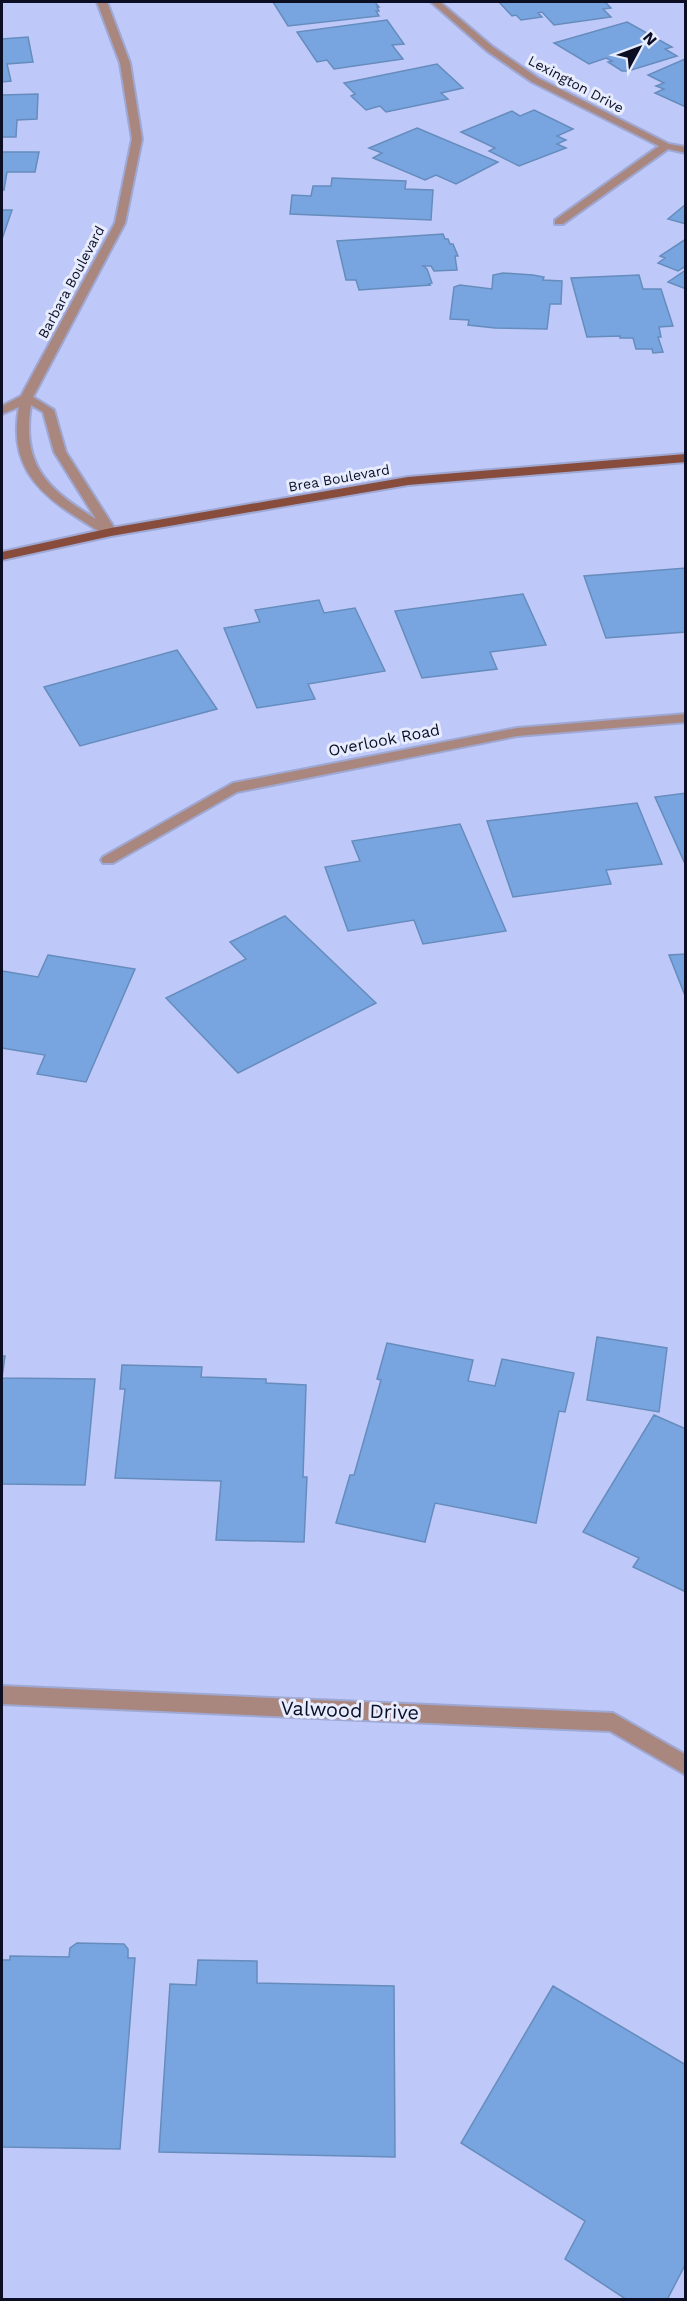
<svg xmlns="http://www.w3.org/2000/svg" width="687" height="2301" viewBox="0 0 687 2301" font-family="'Work Sans',sans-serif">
<rect width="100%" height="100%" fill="#bfc9f9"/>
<path fill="#78a5e0" stroke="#668cbd" stroke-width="1.5" d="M273,2H375L379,7H377L379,11H376L379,16L288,26Z
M499,2H605L611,8L603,9L611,17L554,25L542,12L538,13L542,17L521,20L516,15L512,16Z
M387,20L404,44L392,45L403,59L334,69L327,60L317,62L297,32Z
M627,22L672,47L665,49L677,56L628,71H622L608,62L612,61L606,58L589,64L554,43Z
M28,37L33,62L7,64L11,81L2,82V39Z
M685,59H686V107L655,93L664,89L656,86L664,83L648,75Z
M437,64L463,88L441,93L448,99L386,112L380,106L366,110L351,96L355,94L344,83Z
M38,94L37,119L17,120L16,137H2V95Z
M534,110L573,129L557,136L566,140L557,144L566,148L519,166L489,151L495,148L461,132L512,111L520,116Z
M417,128L498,162L456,184L436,175L425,180L373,158L382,153L369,148Z
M2,152H39L35,172H7L4,190H2Z
M332,178L406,181L405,189L433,190L431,220L290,214L292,195L311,196L313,186H331Z
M686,204V224L668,219Z
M2,210H12L2,239Z
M443,234L445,239H448L450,244H453L458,256H455L457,270L434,271L431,266H423L427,269L432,283L429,284L430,285L359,290L356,280H346L337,241Z
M686,239V266L678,271L658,263L665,258L660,256Z
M686,270V289L668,282Z
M503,273L533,275L544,277L543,280L562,281L561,304H550L547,329L495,328L468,325L469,320L450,319L454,287L460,285L492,289L493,275Z
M639,275L643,289H661L673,326L659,327L661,337H658L663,352L653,353L652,349H636L633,338H620V336L587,337L571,278Z
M686,568V632L606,638L584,576Z
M523,594L546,645L490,652L497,669L422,678L395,611Z
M319,600L324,613L355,608L385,671L308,684L315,699L257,708L224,628L260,622L255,610Z
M177,650L217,709L80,746L44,687Z
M686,793V866L655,797Z
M637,803L662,864L606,870L611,884L513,897L487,821Z
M460,824L506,931L423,944L414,920L348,931L325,867L360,861L352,841Z
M285,916L376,1003L238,1073L166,998L246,959L230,942Z
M686,954V998L669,955Z
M48,955L135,969L86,1082L37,1074L45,1055L2,1048V971L38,977Z
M597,1337L667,1348L659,1412L587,1400Z
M387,1343L473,1360L468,1381L495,1386L502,1359L574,1373L565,1412L559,1411L536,1523L435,1503L425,1542L336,1523L350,1475H354L381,1380L377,1379Z
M2,1356H5L2,1378L95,1379L85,1485L2,1484Z
M122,1365L202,1367L201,1377L266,1379V1383L306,1385L303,1477H307L304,1542L216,1540L221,1481L115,1478L125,1389H120Z
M654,1415L686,1429V1592L633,1567L639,1558L583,1532Z
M77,1943L124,1944L128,1949V1958H135L120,2149L2,2147V1960H10V1956L69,1957L70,1948Z
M198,1960L257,1961V1983L394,1986L395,2157L159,2152L170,1984L196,1985Z
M553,1986L686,2065V2263L667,2300H627L565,2259L585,2221L461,2143Z"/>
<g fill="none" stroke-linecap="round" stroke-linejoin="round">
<defs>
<path id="minor" d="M97,2H107L130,63L142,139L125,223L33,397L54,410L66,452L117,532L111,536C99,533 88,524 78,518C33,490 9,461 19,407L2,414V406L21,396L115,223L132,139L120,63ZM31,405L43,412L54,452L96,519C48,490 21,465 31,405Z
M431,2H440L493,47L538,78L669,144L686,147V153L668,149L563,224H555V220L659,146L532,82L487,51Z
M686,714V722L517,736L237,792L113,863H103L101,860L103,857L233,783L517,728Z
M2,1686L613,1713L686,1755V1775L610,1731L2,1704Z"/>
<path id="primary" d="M686,454V462L408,485L111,536L2,560V552L111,528L408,477Z"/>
</defs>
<use href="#minor" stroke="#9fa8d3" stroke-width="4"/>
<use href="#primary" stroke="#9fa8d3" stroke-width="4"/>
<use href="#minor" fill="#aa877e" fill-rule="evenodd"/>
<use href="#primary" fill="#884c3d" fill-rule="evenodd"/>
</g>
<g text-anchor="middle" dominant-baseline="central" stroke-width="6" stroke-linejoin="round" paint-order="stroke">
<g font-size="14" fill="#0c0f24" stroke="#e7ecfe">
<text transform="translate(576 84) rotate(28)">Lexington Drive</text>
<text transform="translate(71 282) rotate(-62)">Barbara Boulevard</text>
<text transform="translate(339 478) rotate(-10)">Brea Boulevard</text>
</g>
<g font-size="16" fill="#0c0f24" stroke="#e7ecfe">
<text transform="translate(384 740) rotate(-11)">Overlook Road</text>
</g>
<g font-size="20" fill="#0c0f24" stroke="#e7ecfe">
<text transform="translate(350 1710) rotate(2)">Valwood Drive</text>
</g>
</g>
<rect width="687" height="2301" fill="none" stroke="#0c0f24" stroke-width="6"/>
<g transform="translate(639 48) rotate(49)" stroke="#e7ecfe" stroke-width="4.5" paint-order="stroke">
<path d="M0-4.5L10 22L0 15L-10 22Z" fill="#0c0f24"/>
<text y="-9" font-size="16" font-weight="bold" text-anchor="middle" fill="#0c0f24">N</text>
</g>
</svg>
